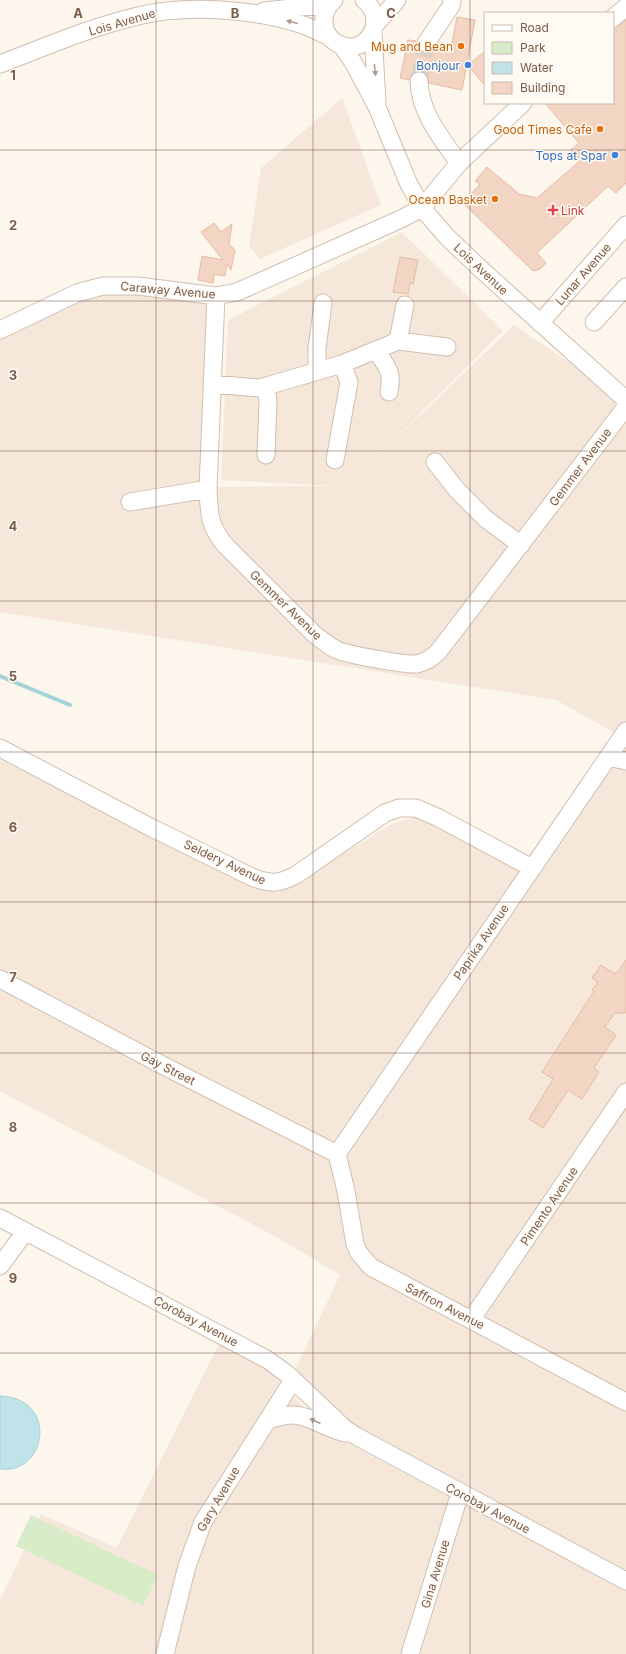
<svg xmlns="http://www.w3.org/2000/svg" width="626" height="1654" viewBox="0 0 626 1654" font-family="Inter,sans-serif">
<rect width="100%" height="100%" fill="#fdf6ec"/>
<path fill="#f5e8da" d="M342,98L381,205L260,259L249,246L261,168Z
M402,232L503,331L374,459L514,325L626,401V1584L345,1434L291,1378L340,1275L280,1239L0,1091V760L278,893L390,825L430,812L528,865L620,736L556,700L0,612V329L113,286L217,303L203,487L335,486L221,480L228,320Z
M220,1342L274,1373L323,1430L626,1591V1654H0V1600L41,1514L117,1548Z"/>
<path fill="#d8ecc9" d="M31,1515L158,1575L143,1606L16,1546Z"/>
<path fill="#bfe3e8" stroke="#a5d3da" d="M0,1396C59,1398 47,1475 0,1469Z"/>
<g fill="none" stroke-linecap="round" stroke-linejoin="round">
<path stroke="#a5d3da" stroke-width="4" d="M0,676L70,705"/>
</g>
<path fill="#f3d5c3" stroke="#e6bba3" d="M457,17L475,20L462,90L429,83L427,75L423,72L413,73L409,80L400,78L408,40L416,41L417,48L425,53L431,52L437,45L451,48Z
M626,20V183L616,193L608,186L537,253L546,263L540,269L533,271L463,203L480,184L475,181L487,167L519,194L537,198L581,160L571,150L579,143L545,103H613V31Z
M485,51V86L468,65Z
M214,223L221,232L232,224L229,244L235,250L231,270L227,264L225,276L214,274L213,283L198,280L202,256L223,260L201,232Z
M400,257L418,260L413,284L410,283L408,294L393,292Z
M626,960V1013H615L605,1027L616,1035L594,1068L599,1072L582,1099L568,1090L543,1128L529,1119L553,1079L542,1072L594,991L592,990L598,982L592,978L601,965L615,974L616,972L617,973Z"/>
<g fill="none" stroke-linecap="round" stroke-linejoin="round">
<path stroke="#dcd0c4" stroke-width="17" stroke-dasharray="17 8" stroke-linecap="butt" d="M419,81L426,43"/>
<defs>
<path id="minor" d="M334,0C327,6 323,14 324,24C325,32 329,38 335,42C362,61 391,22 364,0
M264,11L330,4
M613,18L626,7
M375,25L397,0
M373,32L377,102
M426,43L451,6L452,0
M342,46L353,62L377,107L408,182L422,208L447,237L484,272L626,400
M0,64C45,47 91,27 138,16C187,4 256,9 303,25C312,28 320,33 328,36
M419,81C420,113 441,138 459,163
M216,296L208,489C209,513 209,526 225,545L314,634C322,640 329,646 337,650C349,655 406,665 417,664C426,662 432,658 438,652L626,407
M594,322L626,287
M540,323L626,225
M0,330L77,293L103,286H138L216,296L237,292L401,219L422,208L459,163L523,103
M398,341L405,305
M376,350C387,368 393,370 389,392
M317,371V348L323,303
M212,384L260,388L342,364L398,341L447,347
M266,386L268,401L266,455
M335,460L349,382L342,364
M435,462L457,490L486,519L521,545
M130,502L208,489
M0,748L150,827L254,878C273,884 278,884 296,875L385,813L399,808H416L439,818L532,868
M608,757L626,761
M0,979L166,1067L337,1154
M337,1154L626,731
M337,1154L346,1191L355,1244L359,1253L371,1267L626,1402
M0,1218L268,1360L287,1374L344,1428L356,1436L626,1581
M0,1266L25,1232
M471,1320L626,1092
M268,1420C276,1418 284,1415 292,1415C311,1415 327,1430 346,1433
M165,1654L187,1566L203,1522L293,1380
M410,1654L460,1493"/>
</defs>
<use href="#minor" stroke="#d1beb0" stroke-width="19"/>
<use href="#minor" stroke="#fff" stroke-width="17"/>
</g>
<defs><path id="oneway-solid" d="M-6-.8H1V-3.2L6.5 0L1 3.2V.8H-6Z"/></defs>
<g fill="#af9d94">
<use href="#oneway-solid" transform="translate(292 22) rotate(-166)"/>
<use href="#oneway-solid" transform="translate(375 70) rotate(84)"/>
<use href="#oneway-solid" transform="translate(315 1421) rotate(-156)"/>
</g>
<path fill="none" stroke="#7a5c4d" stroke-width="1" stroke-opacity="0.55" d="M156,0V1654M313,0V1654M470,0V1654M0,150H626M0,301H626M0,451H626M0,601H626M0,752H626M0,902H626M0,1053H626M0,1203H626M0,1353H626M0,1504H626"/>
<g fill="#e8710a" stroke="#fffaf3" stroke-width="1.5">
<circle cx="461" cy="46" r="4"/>
<circle cx="600" cy="129" r="4"/>
<circle cx="495" cy="199" r="4"/>
</g>
<g fill="#3f7fe0" stroke="#fffaf3" stroke-width="1.5">
<circle cx="468" cy="65" r="4"/>
<circle cx="615" cy="155" r="4"/>
</g>
<path fill="#e0444e" stroke="#fffaf3" stroke-width="1.5" d="M551 204h4v4h4v4h-4v4h-4v-4h-4v-4h4z"/>
<g text-anchor="middle" dominant-baseline="central" stroke-width="3" stroke-linejoin="round" paint-order="stroke">
<g font-size="12" fill="#7a5c4d" stroke="#fffaf3">
<text transform="translate(122 22) rotate(-16)">Lois Avenue</text>
<text transform="translate(481 269) rotate(43)">Lois Avenue</text>
<text transform="translate(583 274) rotate(-49)">Lunar Avenue</text>
<text transform="translate(168 290) rotate(5)">Caraway Avenue</text>
<text transform="translate(580 467) rotate(-53)">Gemmer Avenue</text>
<text transform="translate(286 605) rotate(44)">Gemmer Avenue</text>
<text transform="translate(225 862) rotate(25)">Seldery Avenue</text>
<text transform="translate(481 942) rotate(-56)">Paprika Avenue</text>
<text transform="translate(168 1068) rotate(27)">Gay Street</text>
<text transform="translate(549 1206) rotate(-56)">Pimento Avenue</text>
<text transform="translate(445 1306) rotate(27)">Saffron Avenue</text>
<text transform="translate(196 1321) rotate(28)">Corobay Avenue</text>
<text transform="translate(218 1499) rotate(-60)">Gary Avenue</text>
<text transform="translate(488 1508) rotate(28)">Corobay Avenue</text>
<text transform="translate(435 1574) rotate(-73)">Gina Avenue</text>
</g>
<g font-size="12" fill="#c56008" stroke="#fffaf3" text-anchor="end">
<text x="453" y="46">Mug and Bean</text>
<text x="592" y="129">Good Times Cafe</text>
<text x="487" y="199">Ocean Basket</text>
</g>
<g font-size="12" fill="#366cbe" stroke="#fffaf3" text-anchor="end">
<text x="460" y="65">Bonjour</text>
<text x="607" y="155">Tops at Spar</text>
</g>
<g font-size="12" fill="#be3a42" stroke="#fffaf3" text-anchor="start">
<text x="561" y="210">Link</text>
</g>
</g>
<g font-size="13" text-anchor="middle" font-weight="bold" fill="#7a5c4d" stroke="#fffaf3" stroke-width="3" stroke-linejoin="round" paint-order="stroke">
<text x="78" y="18">A</text>
<text x="235" y="18">B</text>
<text x="391" y="18">C</text>
<text x="13" y="80">1</text>
<text x="13" y="230">2</text>
<text x="13" y="380">3</text>
<text x="13" y="531">4</text>
<text x="13" y="681">5</text>
<text x="13" y="832">6</text>
<text x="13" y="982">7</text>
<text x="13" y="1132">8</text>
<text x="13" y="1283">9</text>
</g>
<rect x="484" y="12" width="130" height="92" fill="#fffaf3" stroke="#cabbb1"/>
<rect x="492" y="25" width="20" height="6" fill="#ffffff" stroke="#cabbb1"/>
<text x="520" y="32" font-size="12" fill="#7a5c4d">Road</text>
<rect x="492" y="42" width="20" height="12" fill="#d8ecc9" stroke="#cabbb1"/>
<text x="520" y="52" font-size="12" fill="#7a5c4d">Park</text>
<rect x="492" y="62" width="20" height="12" fill="#bfe3e8" stroke="#cabbb1"/>
<text x="520" y="72" font-size="12" fill="#7a5c4d">Water</text>
<rect x="492" y="82" width="20" height="12" fill="#f3d5c3" stroke="#cabbb1"/>
<text x="520" y="92" font-size="12" fill="#7a5c4d">Building</text>
</svg>
